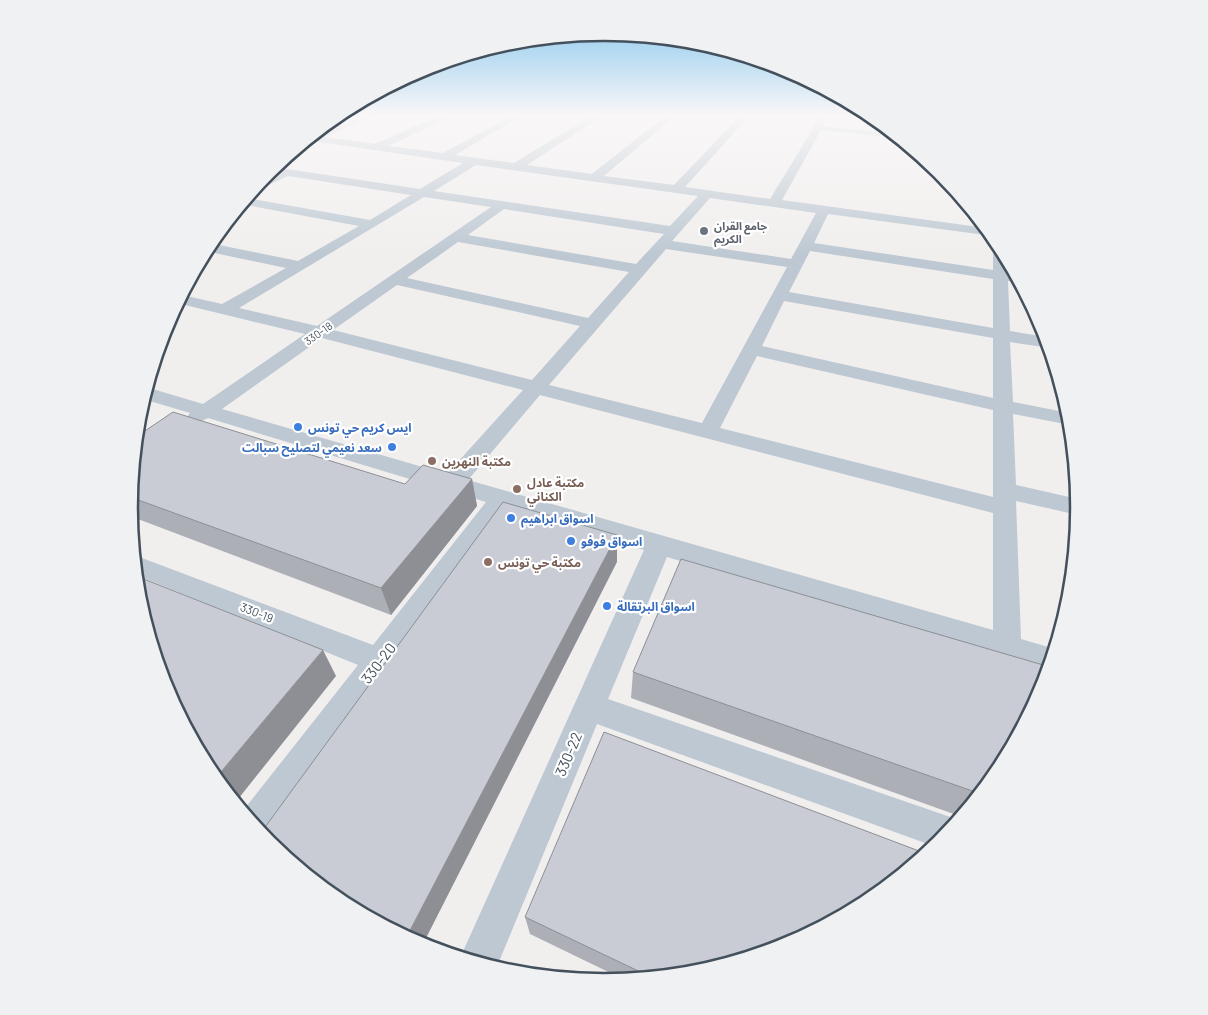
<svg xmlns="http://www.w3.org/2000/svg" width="1208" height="1015" viewBox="0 0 1208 1015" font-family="Barlow,'Noto Sans Arabic',sans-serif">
<rect width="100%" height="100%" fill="#f1eeee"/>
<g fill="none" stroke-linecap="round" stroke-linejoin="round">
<path fill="#bdc8d2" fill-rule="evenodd" d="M826,114L873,116L876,119L828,115Z
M817,126L879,132L882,134L879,136L815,129Z"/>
<path fill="#bdc8d2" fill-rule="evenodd" d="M366,114H378L325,137L375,144L442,114H453L452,116L388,146L443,153L515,114H525L455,155L514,163L595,114H605L527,165L592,174L668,114H677L604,176L674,185L742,114H751L685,187L770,199L822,114H830L782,200L986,228L993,236L828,214L814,243L993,270V245L997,241C1004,251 1008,260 1008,272L1015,273L1020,282L1008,281L1010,331L1046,337L1050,348L1010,342L1013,402L1069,413L1070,425L1013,414L1016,485L1078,499V515L1016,501L1021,639L1055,649L1048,671L667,557L608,699L959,820L936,847L597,724L496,969L460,958L644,550L507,508L267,839H265L242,812L358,665L136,575L134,555L373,645L486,502L208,418L197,423L190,421L187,417L190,413L143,399L146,387L203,404L305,334L177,303L182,295L222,304L286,268L205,251L209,243L298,261L359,226L241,204L247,198L370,220L411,195L288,176L260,189H254L262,179L274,174L267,173L274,167L420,189L463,163L306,140L312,135ZM476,165L698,196L670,226L434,191ZM424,197L491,207L317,326L239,308ZM710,198L816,213L791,259L672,241ZM504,209L664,234L636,264L468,235ZM458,242L629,272L588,318L407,278ZM666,249L787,267L702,423L549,385ZM810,251L993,279V328L789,292ZM397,285L580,326L532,380L333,330ZM784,301L993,338V398L762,346ZM322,338L523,390L447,474L222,409ZM757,356L993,410V497L720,428ZM540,395L993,513V630L468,480Z
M934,167L943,175L933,174L931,170Z"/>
</g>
<path fill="#adafb6" d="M136,437L405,484L472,479L477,506L391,615L130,516L129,507Z
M633,672L999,772L962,817L631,698Z
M525,917L696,973L625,980L530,934Z"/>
<path fill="#8d8f94" d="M472,479L477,506L391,615L381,588Z
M617,535V562L422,946L406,938Z
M323,650L336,676L235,803L215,779Z"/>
<path fill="#c9ccd4" stroke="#8d8f94" d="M173,412L405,484L423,465L472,479L381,588L130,497L136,437Z
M503,502L617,535L406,938L340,902L268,843L260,834Z
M681,559L1050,667L1043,690L999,772L981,794L633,672Z
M136,576L323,650L215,779L209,771L165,689L138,600Z
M604,732L927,854L868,903L786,946L696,973L653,978L525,917Z"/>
<linearGradient id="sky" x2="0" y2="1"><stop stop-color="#7ec3ed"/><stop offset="0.45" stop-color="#f9f7f7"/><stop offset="1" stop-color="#f9f7f7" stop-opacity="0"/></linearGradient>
<rect width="1208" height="256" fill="url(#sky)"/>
<circle fill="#6b7280" stroke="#fff" stroke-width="2" cx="704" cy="231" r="5"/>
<g fill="#3f7fe0" stroke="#fff" stroke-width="2">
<circle cx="298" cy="427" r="5"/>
<circle cx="392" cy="447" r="5"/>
<circle cx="511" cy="518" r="5"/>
<circle cx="571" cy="541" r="5"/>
<circle cx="607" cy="606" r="5"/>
</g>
<g fill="#8d6e63" stroke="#fff" stroke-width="2">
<circle cx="432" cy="461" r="5"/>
<circle cx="517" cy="489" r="5"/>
<circle cx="488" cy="562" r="5"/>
</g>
<g text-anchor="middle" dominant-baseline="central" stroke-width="4.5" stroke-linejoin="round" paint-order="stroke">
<g font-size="11" font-weight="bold" fill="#5b616d" stroke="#fff" text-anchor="start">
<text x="714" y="225">جامع القران<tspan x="714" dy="13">الكريم</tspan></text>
</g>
<g font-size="11" fill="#44515d" stroke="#fff">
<text transform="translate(318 333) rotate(-35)">330-18</text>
</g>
<g font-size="12" font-weight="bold" fill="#366cbe" stroke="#fff" text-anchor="start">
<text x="308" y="427">ايس كريم حي تونس</text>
<text x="382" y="447" text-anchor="end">سعد نعيمي لتصليح سبالت</text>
<text x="521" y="518">اسواق ابراهيم</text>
<text x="581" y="541">اسواق فوفو</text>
<text x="617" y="606">اسواق البرتقالة</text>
</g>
<g font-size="12" font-weight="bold" fill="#785e54" stroke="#fff" text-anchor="start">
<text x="442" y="461">مكتبة النهرين</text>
<text x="527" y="482">مكتبة عادل<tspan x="527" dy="14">الكناني</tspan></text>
<text x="498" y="562">مكتبة حي تونس</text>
</g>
<g font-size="12" fill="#44515d" stroke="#fff">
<text transform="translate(257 612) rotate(22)">330-19</text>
</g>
<g font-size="15" fill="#44515d" stroke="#fff">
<text transform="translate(378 663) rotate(-53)">330-20</text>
<text transform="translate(568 754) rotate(-67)">330-22</text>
</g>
</g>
<path d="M0 0H1208V1015H0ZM138 507a466 466 0 1 1 932 0a466 466 0 1 1-932 0Z" fill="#f0f1f2" fill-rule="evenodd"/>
<path fill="none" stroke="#44515d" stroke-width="2.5" d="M138 507a466 466 0 1 1 932 0a466 466 0 1 1-932 0Z"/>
</svg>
